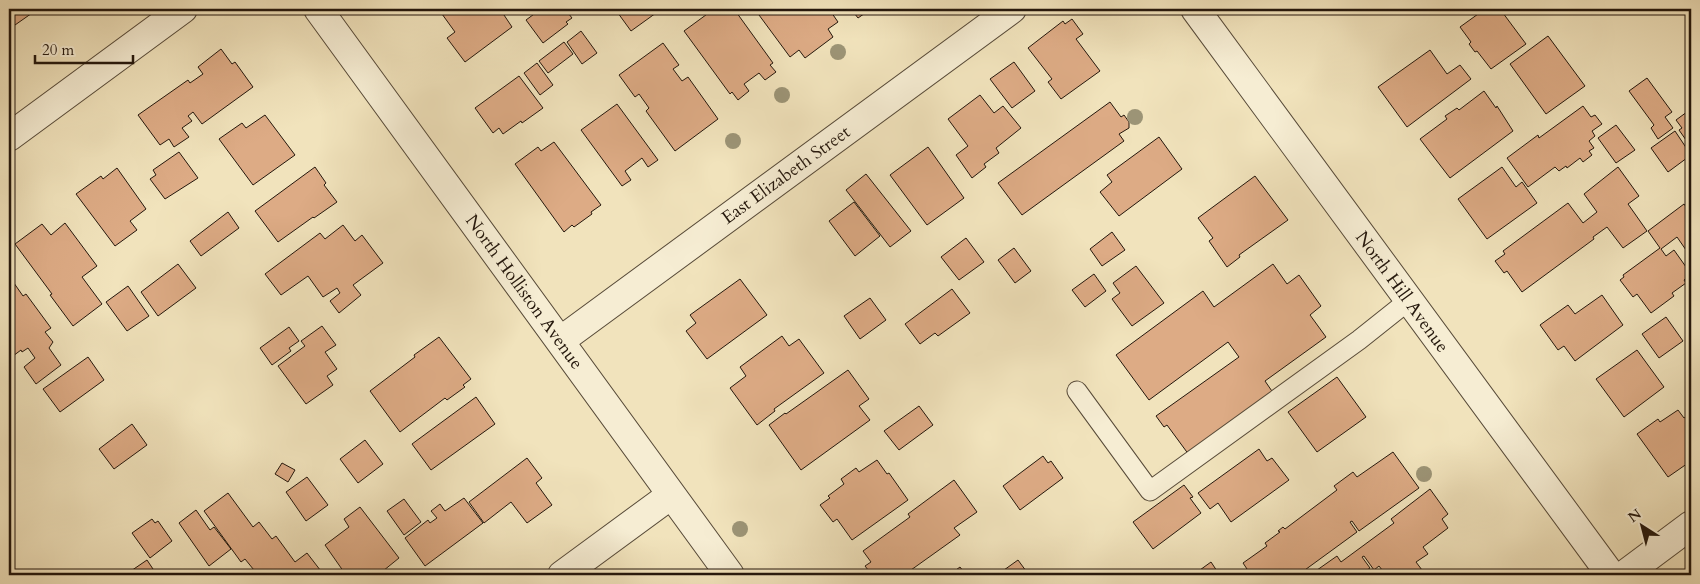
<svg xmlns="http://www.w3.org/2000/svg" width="1700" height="584" viewBox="0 0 1700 584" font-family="Cardo,serif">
<rect width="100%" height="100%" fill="#f1e3bc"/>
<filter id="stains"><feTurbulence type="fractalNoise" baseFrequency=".004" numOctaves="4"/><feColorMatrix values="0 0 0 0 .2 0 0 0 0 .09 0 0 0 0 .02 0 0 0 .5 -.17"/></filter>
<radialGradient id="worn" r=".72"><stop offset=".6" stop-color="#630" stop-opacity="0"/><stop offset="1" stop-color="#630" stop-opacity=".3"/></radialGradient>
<path fill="#ddab85" stroke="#24170c" d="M9,9H33L35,11L15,25L9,16Z
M450,9H500L512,27L465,62L447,38L455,32L442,14Z
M541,9H565L572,18L566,22L568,24L543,43L526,20Z
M615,9H653L656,13L631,31Z
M714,9H734L773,63L770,65L776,72L765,80L759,73L744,84L749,91L738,100L732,92L730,94L684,31Z
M767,9H829L838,22L828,29L833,37L805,58L799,50L790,57L759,15Z
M851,9H871L858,18Z
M1485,9H1500L1526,44L1491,69L1477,51L1475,52L1469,44L1471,42L1460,27Z
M1072,19L1083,34L1076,39L1100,71L1061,99L1048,82L1052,79L1028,48L1063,21L1065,24Z
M581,31L597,53L582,64L567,42Z
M1548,36L1585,86L1546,114L1510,64Z
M564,42L573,54L548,73L539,61Z
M663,43L679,65L673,69L682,81L688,77L718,119L675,151L646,111L649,108L639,94L635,97L619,75Z
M221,49L232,64L235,62L253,87L202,124L193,112L188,116L192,121L182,128L189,137L174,147L169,139L160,145L138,115L188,80L190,83L203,74L198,67Z
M1430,50L1447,74L1460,65L1471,79L1407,127L1378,87Z
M1014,62L1035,91L1012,108L990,79Z
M537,63L553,85L540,95L524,73Z
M519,76L543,108L522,123L521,121L503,134L499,128L493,133L475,108Z
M1647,78L1672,112L1665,117L1673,128L1658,139L1651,128L1654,125L1629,91Z
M1484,91L1496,108L1497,106L1513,131L1450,178L1420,139L1447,119L1445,116L1457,108L1459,110Z
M980,95L994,113L1003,106L1021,128L996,148L999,153L984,164L986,167L972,178L956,155L968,146L948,119Z
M1110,102L1121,117L1124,115L1129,122V128L1119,134L1124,141L1022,215L998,183Z
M617,104L658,160L648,167L642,158L625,171L631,180L622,186L581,130Z
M1583,106L1591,117L1595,115L1602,124L1592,131L1595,136L1589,141L1594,148L1589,151L1592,155L1583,162L1580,158L1567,168L1566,166L1559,171L1555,167L1528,187L1507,158L1538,135L1539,138Z
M1691,109V140L1689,137L1686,140L1679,130L1682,128L1676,120Z
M265,115L295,155L253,185L219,139L242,123L246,128Z
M1616,125L1635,150L1616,163L1598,138Z
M1675,131L1691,155L1668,172L1651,148Z
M1159,137L1182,169L1119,216L1100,192L1112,182L1107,175Z
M554,142L601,205L591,212L592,214L574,227L572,225L564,232L515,164L538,147L541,151Z
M928,147L964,198L927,225L890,175Z
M179,152L198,178L165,199L150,179L156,175L153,170Z
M315,167L326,183L324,185L337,202L314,218L313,217L278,242L255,211Z
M1502,167L1516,187L1522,182L1537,203L1487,239L1458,199Z
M1618,167L1639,196L1628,204L1647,231L1623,248L1607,227L1593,237L1594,239L1522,292L1507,271L1504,273L1495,261L1505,254L1503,251L1568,203L1583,223L1597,212L1584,194Z
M117,168L146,209L130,221L137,230L115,246L76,194L101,176L103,179Z
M866,174L911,231L890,247L846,190Z
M1255,176L1288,220L1239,255L1240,257L1227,267L1209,241L1213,238L1198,218Z
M854,202L880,236L855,256L829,221Z
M1684,204L1691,214V246L1686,250L1677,237L1661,249L1666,256L1674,250L1691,274L1684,280L1686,283L1672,293L1674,296L1651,313L1637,294L1633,297L1620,280L1624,277L1623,275L1660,248L1648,231Z
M228,212L239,228L201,256L190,241Z
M65,223L97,266L82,277L102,304L73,326L50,295L52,294L15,244L42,224L51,235Z
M343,225L355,241L362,235L383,263L353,285L361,295L339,313L330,301L340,293L337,288L323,297L308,276L281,295L265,274L320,233L325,239Z
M1112,232L1125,250L1102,266L1090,249Z
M966,238L984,262L959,280L941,257Z
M1014,248L1031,271L1015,283L998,260Z
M178,264L196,288L158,316L141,292Z
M1273,264L1287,284L1299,275L1321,306L1310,315L1326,337L1265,381L1276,397L1192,459L1167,425L1164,427L1156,416L1239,357L1228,342L1149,400L1116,355L1203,291L1214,307Z
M1136,266L1164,303L1132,326L1112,299L1120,293L1113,283Z
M1094,274L1106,291L1085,307L1072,290Z
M9,276L23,296L26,294L51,328L45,332L53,342L49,348L61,365L36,384L24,367L35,358L28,348L22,352L21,350L9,359Z
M740,279L767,315L707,359L686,331L696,323L690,315Z
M128,286L149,316L127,331L106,302Z
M952,289L970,313L938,336L935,333L920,344L905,324Z
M1602,295L1623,325L1575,361L1564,346L1558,350L1540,325L1568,305L1575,314Z
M870,298L886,320L860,339L844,316Z
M1666,317L1683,341L1659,358L1642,334Z
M322,326L336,345L325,352L337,369L327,376L333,385L306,404L278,366L305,346L301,341Z
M289,327L299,341L289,348L291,351L272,365L260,348Z
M782,336L789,346L799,339L824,373L774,409L775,411L757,425L730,388L746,376L740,367Z
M439,337L471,379L463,385L465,387L447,400L445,398L400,432L370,391L415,357L414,355Z
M1637,350L1664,387L1624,417L1596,379Z
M88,357L104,380L60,412L43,389Z
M848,370L869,399L859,406L870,420L801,470L769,425L785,413L786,414Z
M1337,377L1366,417L1317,452L1288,412Z
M476,397L495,424L431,470L412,444Z
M919,406L933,425L899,450L884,431Z
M1678,410L1684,418L1691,413V461L1668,477L1637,434L1658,419L1660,422Z
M132,424L147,445L114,469L99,449Z
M365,440L383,464L358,483L340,459Z
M1259,449L1267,461L1272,458L1289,480L1231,522L1218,503L1210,509L1198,493Z
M1393,452L1419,488L1359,531L1352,521L1350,522L1357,532L1298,575H1238L1247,569L1243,563L1267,546L1265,543L1280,532L1278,531L1283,527L1285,529L1337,490L1334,486L1353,472L1357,477Z
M1043,456L1048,463L1051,461L1063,478L1020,510L1003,486Z
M527,458L542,478L536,483L552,505L527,523L511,502L484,523L469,502Z
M877,460L887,474L889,473L908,500L852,540L837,519L833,522L820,505L830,498L828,496L844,484L841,479L856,468L859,472Z
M282,463L295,470L288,482L275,474Z
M307,477L328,505L306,521L286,492Z
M954,480L977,512L954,528L960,535L904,575H872L865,566L871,562L863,551L910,517L908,514Z
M1184,485L1193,497L1190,498L1201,513L1153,549L1133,522Z
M1430,489L1448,514L1442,519L1448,528L1423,547L1428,554L1416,562L1422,570L1415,575H1386L1379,566L1374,570L1364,556L1362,557L1370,568L1360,575H1310L1337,556L1341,562L1394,523L1391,519Z
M228,493L253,527L259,522L272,539L276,536L295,562L307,553L324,575H258L245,559L241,562L204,511Z
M464,498L483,523L425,566L405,538L428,520L430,523L437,518L431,511L440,504L445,511Z
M404,499L421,522L404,535L387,511Z
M360,507L399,558L378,575H346L325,545L349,527L344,519Z
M196,510L210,530L214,527L231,549L209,566L179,523Z
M152,519L155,523L158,521L172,541L150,558L132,533Z
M147,560L157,575H125Z
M1018,560L1029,575H997Z
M1211,562L1219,574L1218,575H1193Z
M960,567L966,575H949Z"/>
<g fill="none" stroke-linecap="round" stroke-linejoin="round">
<defs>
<path id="service" d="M1077,391L1150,491L1359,340L1408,301"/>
<path id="minor" d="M318,9L730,575
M9,137L183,9
M560,341L1012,9
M562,575L671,495
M1624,575L1691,525"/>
<path id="tertiary" d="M1195,9L1611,575"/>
</defs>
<use href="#service" stroke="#574a38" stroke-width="21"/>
<use href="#minor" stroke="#574a38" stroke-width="30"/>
<use href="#tertiary" stroke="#574a38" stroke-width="30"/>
<use href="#service" stroke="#f6edd3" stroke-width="19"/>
<use href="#minor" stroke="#f6edd3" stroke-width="28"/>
<use href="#tertiary" stroke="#f6edd3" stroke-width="28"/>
</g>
<g fill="#9c9476">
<circle cx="838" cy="52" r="8"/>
<circle cx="782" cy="95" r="8"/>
<circle cx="1135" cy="117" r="8"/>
<circle cx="733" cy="141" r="8"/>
<circle cx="1424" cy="474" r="8"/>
<circle cx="740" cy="529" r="8"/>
</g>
<g text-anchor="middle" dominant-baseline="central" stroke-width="4" stroke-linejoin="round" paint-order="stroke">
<g font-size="18" fill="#24170c" stroke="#f6edd3">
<text transform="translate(786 175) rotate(-36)">East Elizabeth Street</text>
<text transform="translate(524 292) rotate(54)">North Holliston Avenue</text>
<text transform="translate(1402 292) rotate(54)">North Hill Avenue</text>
</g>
</g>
<rect width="1700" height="584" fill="none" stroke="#f1e3bc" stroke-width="30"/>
<rect x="10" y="10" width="1680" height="564" fill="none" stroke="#24170c" stroke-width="2.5"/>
<rect x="15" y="15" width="1670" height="554" fill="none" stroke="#24170c"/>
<g transform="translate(1642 526) rotate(324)" stroke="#f6edd3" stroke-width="4" paint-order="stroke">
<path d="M0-4L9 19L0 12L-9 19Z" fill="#24170c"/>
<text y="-8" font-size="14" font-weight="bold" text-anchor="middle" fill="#24170c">N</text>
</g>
<path d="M35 55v8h98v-8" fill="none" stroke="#24170c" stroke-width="2.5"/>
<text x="42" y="55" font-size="15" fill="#24170c" stroke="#f6edd3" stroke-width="4" paint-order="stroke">20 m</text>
<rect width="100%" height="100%" filter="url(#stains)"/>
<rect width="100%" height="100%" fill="url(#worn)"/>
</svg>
